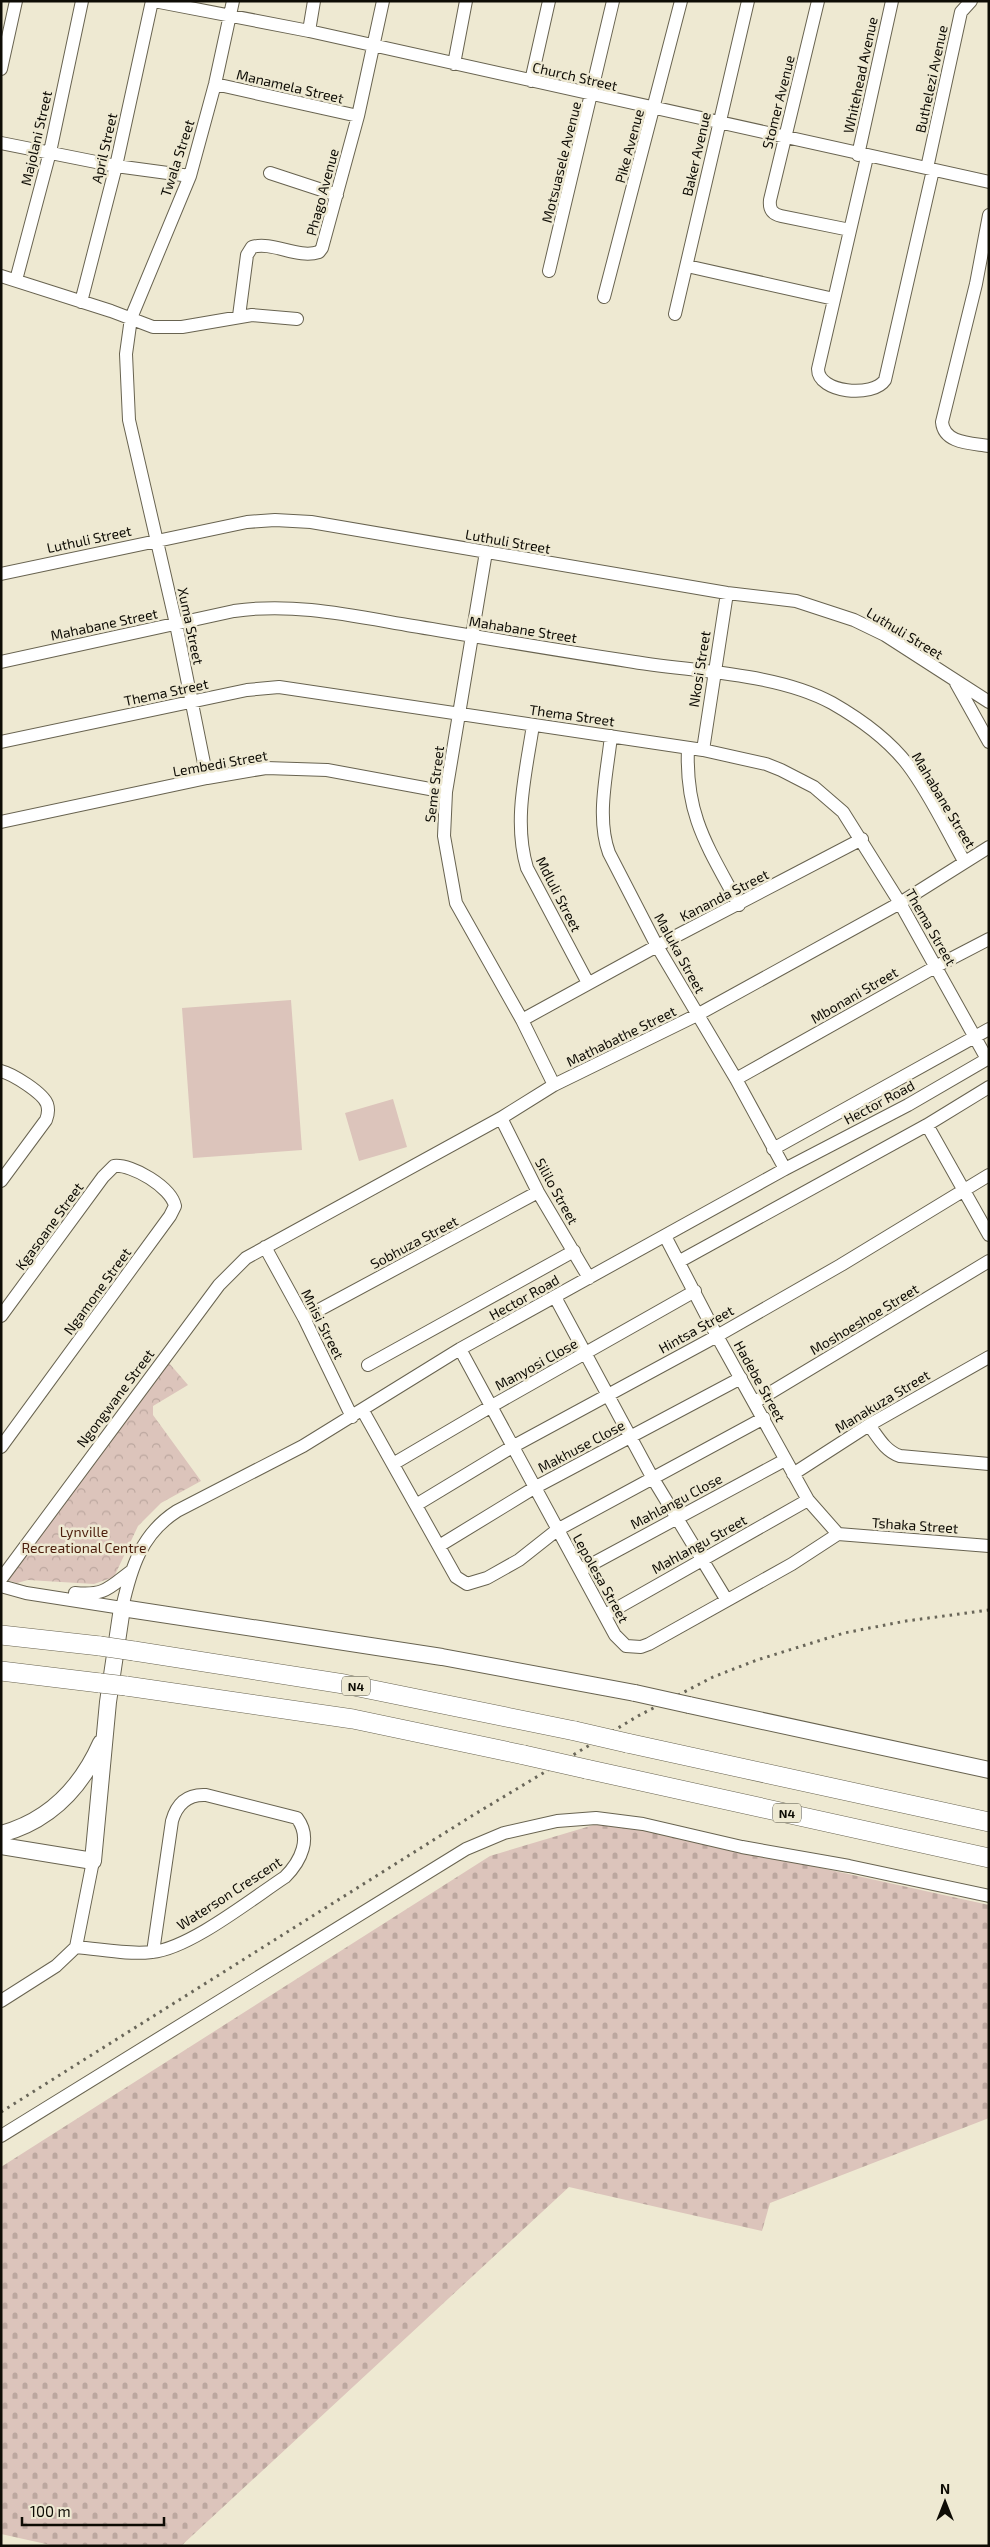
<svg xmlns="http://www.w3.org/2000/svg" width="990" height="2547" viewBox="0 0 990 2547" font-family="'Exo 2',sans-serif">
<defs>
<pattern id="cemetery-stones" width="16" height="16" patternUnits="userSpaceOnUse" patternTransform="scale(1.25)"><rect width="16" height="16" fill="#dcc4bb"/><path d="M2 7V4a2 2 0 0 1 4 0v3zM10 15v-3a2 2 0 0 1 4 0v3z" fill="#bca79f"/></pattern>
<pattern id="park-crowns" width="20" height="18" patternUnits="userSpaceOnUse" patternTransform="scale(1.25)"><rect width="20" height="18" fill="#dcc4bb"/><path d="M2 6a3 3 0 1 1 6 0M12 15a3 3 0 1 1 6 0" fill="none" stroke="#bca79f"/></pattern>
</defs>
<rect width="100%" height="100%" fill="#eee9d2"/>
<path fill="url(#cemetery-stones)" d="M607,1821L989,1905V2118L770,2203L762,2231L569,2187L181,2546H55L1,2534V2167L490,1856Z"/>
<path fill="url(#park-crowns)" d="M169,1363L188,1385L153,1406V1415L201,1481L161,1503L138,1526L114,1577L94,1584L28,1580L17,1583L1,1578L85,1466Z"/>
<path fill="#dcc4bb" d="M291,1000L302,1150L193,1158L182,1008Z
M393,1099L407,1147L359,1161L345,1113Z"/>
<g fill="none" stroke-linecap="round" stroke-linejoin="round">
<defs>
<path id="minor" d="M154,1L309,31L989,182
M818,1L770,200C769,209 772,214 781,216L850,230
M309,31L314,1
M454,64L466,1
M1,69L16,1
M531,81L549,1
M215,84L358,116
M1,143L116,166L190,176
M858,155L892,1
M867,157L818,369C818,393 873,398 885,380L933,170
M927,168L961,12L971,1
M270,173L337,195
M989,215L976,284L942,422C944,444 972,443 989,446
M687,266L834,299
M549,271L613,1
M1,276L111,311L153,327H182L252,315L297,319
M16,280L50,152L82,1
M604,297L681,1
M81,302L116,166L152,1
M675,314L748,1
M239,316L247,255L252,247C273,241 297,259 319,252L322,248L358,116L383,1
M486,552L446,792L444,836L456,903L522,1020L554,1085
M1,574L247,522L275,520L311,522L727,593L796,601L854,620L885,635L989,702
M1,662L234,611C294,602 354,616 413,626C485,638 556,650 628,661C692,672 775,672 832,703C860,719 888,739 908,765C930,794 946,829 964,861
M956,683L989,742
M533,725C526,772 513,821 527,868L588,983
M611,736C607,774 596,817 609,853L657,946L736,1079L785,1169
M1,742L247,690L279,687L703,750L766,764L781,770L814,787L843,812L900,903L987,1059
M688,748C685,816 708,847 739,905
M703,750L727,593
M207,778L176,624L129,420L126,354L131,318L190,176L215,84L233,1
M1,822L207,778L266,768L327,770L446,792
M522,1020L657,946L862,839
M1,1071C13,1074 43,1093 47,1104C49,1110 48,1115 46,1120L1,1181
M736,1079L937,966L989,939
M501,1118L538,1192L589,1278
M927,1125L989,1235
M773,1149L989,1029
M665,1236L717,1336L808,1500L838,1534
M265,1247L304,1318L352,1417
M680,1261L927,1125L989,1087
M555,1297L652,1477L726,1599
M1,1316L103,1177L114,1166C132,1164 171,1187 175,1206L170,1216L1,1447
M304,1318L538,1192
M460,1349L615,1635L626,1646L641,1647L649,1644L792,1564L838,1534
M368,1365L574,1251
M755,1402L989,1261
M363,1411L456,1577L467,1584L487,1578L519,1560L557,1530L764,1418
M869,1425C878,1437 885,1451 900,1456L989,1464
M393,1464L490,1407L695,1291
M793,1474L869,1425L989,1357
M416,1505L512,1447L717,1336L841,1265L989,1175
M838,1534L989,1546
M439,1546L534,1488L741,1378
M581,1570L785,1460
M1,1579L219,1285L246,1258L501,1118L554,1085L697,1015L900,903L989,847
M1,1586L26,1593L122,1608C131,1568 141,1534 177,1511L303,1446L460,1349L785,1169L908,1105L989,1058
M75,1593C104,1596 109,1588 130,1572
M605,1615L808,1500
M76,1947C101,1949 127,1955 152,1952C189,1949 253,1898 285,1877C301,1861 312,1838 297,1818L206,1795C188,1794 177,1803 172,1821L153,1952
M1,2001L56,1966L76,1947L93,1861
M1,2136L466,1849L504,1833L557,1821L596,1818L643,1824L742,1847L849,1866L989,1896"/>
<path id="major" d="M689,1705L989,1770
M1,1834C49,1821 81,1788 101,1743
M1,1846L93,1861L108,1702L122,1608L442,1657L635,1693"/>
<path id="highway" d="M1,1635L100,1646
M134,1651L344,1684L575,1731
M1,1671L100,1683
M126,1686L353,1719L524,1755
M627,1743L989,1822
M586,1769L989,1858"/>
</defs>
<use href="#minor" stroke="#686350" stroke-width="14"/>
<use href="#major" stroke="#686350" stroke-width="18"/>
<use href="#highway" stroke="#686350" stroke-width="20"/>
<use href="#minor" stroke="#fff" stroke-width="12"/>
<use href="#major" stroke="#fff" stroke-width="16"/>
<use href="#highway" stroke="#fff" stroke-width="19"/>
<path stroke="#696659" stroke-width="3" stroke-dasharray="2.5 5" stroke-linecap="butt" d="M1,2112L470,1817L638,1716L713,1677L757,1660L844,1633L906,1621L989,1610"/>
<defs>
<path id="major-bridge" d="M635,1693L689,1705"/>
<path id="highway-bridge" d="M100,1646L134,1651
M100,1683L126,1686
M575,1731L627,1743
M524,1755L586,1769"/>
</defs>
<use href="#major-bridge" stroke="#686350" stroke-width="18" stroke-linecap="butt"/>
<use href="#highway-bridge" stroke="#686350" stroke-width="20" stroke-linecap="butt"/>
<use href="#major-bridge" stroke="#fff" stroke-width="16"/>
<use href="#highway-bridge" stroke="#fff" stroke-width="19"/>
</g>
<g text-anchor="middle" dominant-baseline="central" stroke-width="5" stroke-linejoin="round" paint-order="stroke">
<g fill="#eee9d2" stroke="#514e42" stroke-width="1">
<rect x="342" y="1676.5" width="28" height="19" rx="4"/>
<rect x="773" y="1803.5" width="28" height="19" rx="4"/>
</g>
<g font-size="12" font-weight="bold" fill="#0e0c05">
<text x="356" y="1686">N4</text>
<text x="787" y="1813">N4</text>
</g>
<g font-size="14" fill="#0e0c05" stroke="#eee9d2">
<text transform="translate(860 75) rotate(-78)">Whitehead Avenue</text>
<text transform="translate(575 76) rotate(13)">Church Street</text>
<text transform="translate(931 79) rotate(-78)">Buthelezi Avenue</text>
<text transform="translate(290 86) rotate(13)">Manamela Street</text>
<text transform="translate(778 102) rotate(-76)">Stomer Avenue</text>
<text transform="translate(36 138) rotate(-77)">Majolani Street</text>
<text transform="translate(629 146) rotate(-75)">Pike Avenue</text>
<text transform="translate(104 148) rotate(-77)">April Street</text>
<text transform="translate(696 154) rotate(-77)">Baker Avenue</text>
<text transform="translate(177 158) rotate(-72)">Twala Street</text>
<text transform="translate(561 162) rotate(-76)">Motsuasele Avenue</text>
<text transform="translate(322 192) rotate(-75)">Phago Avenue</text>
<text transform="translate(89 539) rotate(-12)">Luthuli Street</text>
<text transform="translate(508 541) rotate(10)">Luthuli Street</text>
<text transform="translate(104 624) rotate(-12)">Mahabane Street</text>
<text transform="translate(191 626) rotate(78)">Xuma Street</text>
<text transform="translate(523 629) rotate(9)">Mahabane Street</text>
<text transform="translate(905 633) rotate(31)">Luthuli Street</text>
<text transform="translate(699 669) rotate(-81)">Nkosi Street</text>
<text transform="translate(166 692) rotate(-12)">Thema Street</text>
<text transform="translate(572 715) rotate(8)">Thema Street</text>
<text transform="translate(220 763) rotate(-10)">Lembedi Street</text>
<text transform="translate(434 784) rotate(-83)">Seme Street</text>
<text transform="translate(944 800) rotate(59)">Mahabane Street</text>
<text transform="translate(559 894) rotate(63)">Mdluli Street</text>
<text transform="translate(724 895) rotate(-27)">Kananda Street</text>
<text transform="translate(931 927) rotate(60)">Thema Street</text>
<text transform="translate(680 953) rotate(61)">Maluka Street</text>
<text transform="translate(854 995) rotate(-30)">Mbonani Street</text>
<text transform="translate(621 1036) rotate(-26)">Mathabathe Street</text>
<text transform="translate(879 1102) rotate(-28)">Hector Road</text>
<text transform="translate(557 1191) rotate(61)">Sililo Street</text>
<text transform="translate(49 1226) rotate(-54)">Kgasoane Street</text>
<text transform="translate(414 1242) rotate(-28)">Sobhuza Street</text>
<text transform="translate(97 1291) rotate(-54)">Ngamone Street</text>
<text transform="translate(524 1297) rotate(-29)">Hector Road</text>
<text transform="translate(864 1319) rotate(-31)">Moshoeshoe Street</text>
<text transform="translate(323 1324) rotate(63)">Mnisi Street</text>
<text transform="translate(696 1329) rotate(-29)">Hintsa Street</text>
<text transform="translate(536 1364) rotate(-29)">Manyosi Close</text>
<text transform="translate(760 1381) rotate(61)">Hadebe Street</text>
<text transform="translate(115 1398) rotate(-53)">Ngongwane Street</text>
<text transform="translate(882 1401) rotate(-31)">Manakuza Street</text>
<text transform="translate(581 1446) rotate(-28)">Makhuse Close</text>
<text transform="translate(676 1501) rotate(-28)">Mahlangu Close</text>
<text transform="translate(915 1525) rotate(4)">Tshaka Street</text>
<text transform="translate(699 1544) rotate(-29)">Mahlangu Street</text>
<text transform="translate(601 1578) rotate(61)">Lepolesa Street</text>
<text transform="translate(229 1893) rotate(-33)">Waterson Crescent</text>
</g>
<g font-size="14" fill="#4b1d0b" stroke="#eee9d2">
<text x="84" y="1531">Lynville<tspan x="84" dy="16">Recreational Centre</tspan></text>
</g>
</g>
<rect width="990" height="2547" fill="none" stroke="#0e0c05" stroke-width="5"/>
<g transform="translate(945 2502)" stroke="#eee9d2" stroke-width="4" paint-order="stroke">
<path d="M0-4L9 19L0 12L-9 19Z" fill="#0e0c05"/>
<text y="-8" font-size="14" font-weight="bold" text-anchor="middle" fill="#0e0c05">N</text>
</g>
<path d="M22 2517v8h142v-8" fill="none" stroke="#0e0c05" stroke-width="2.5"/>
<text x="30" y="2517" font-size="15" fill="#0e0c05" stroke="#eee9d2" stroke-width="4" paint-order="stroke">100 m</text>
</svg>
